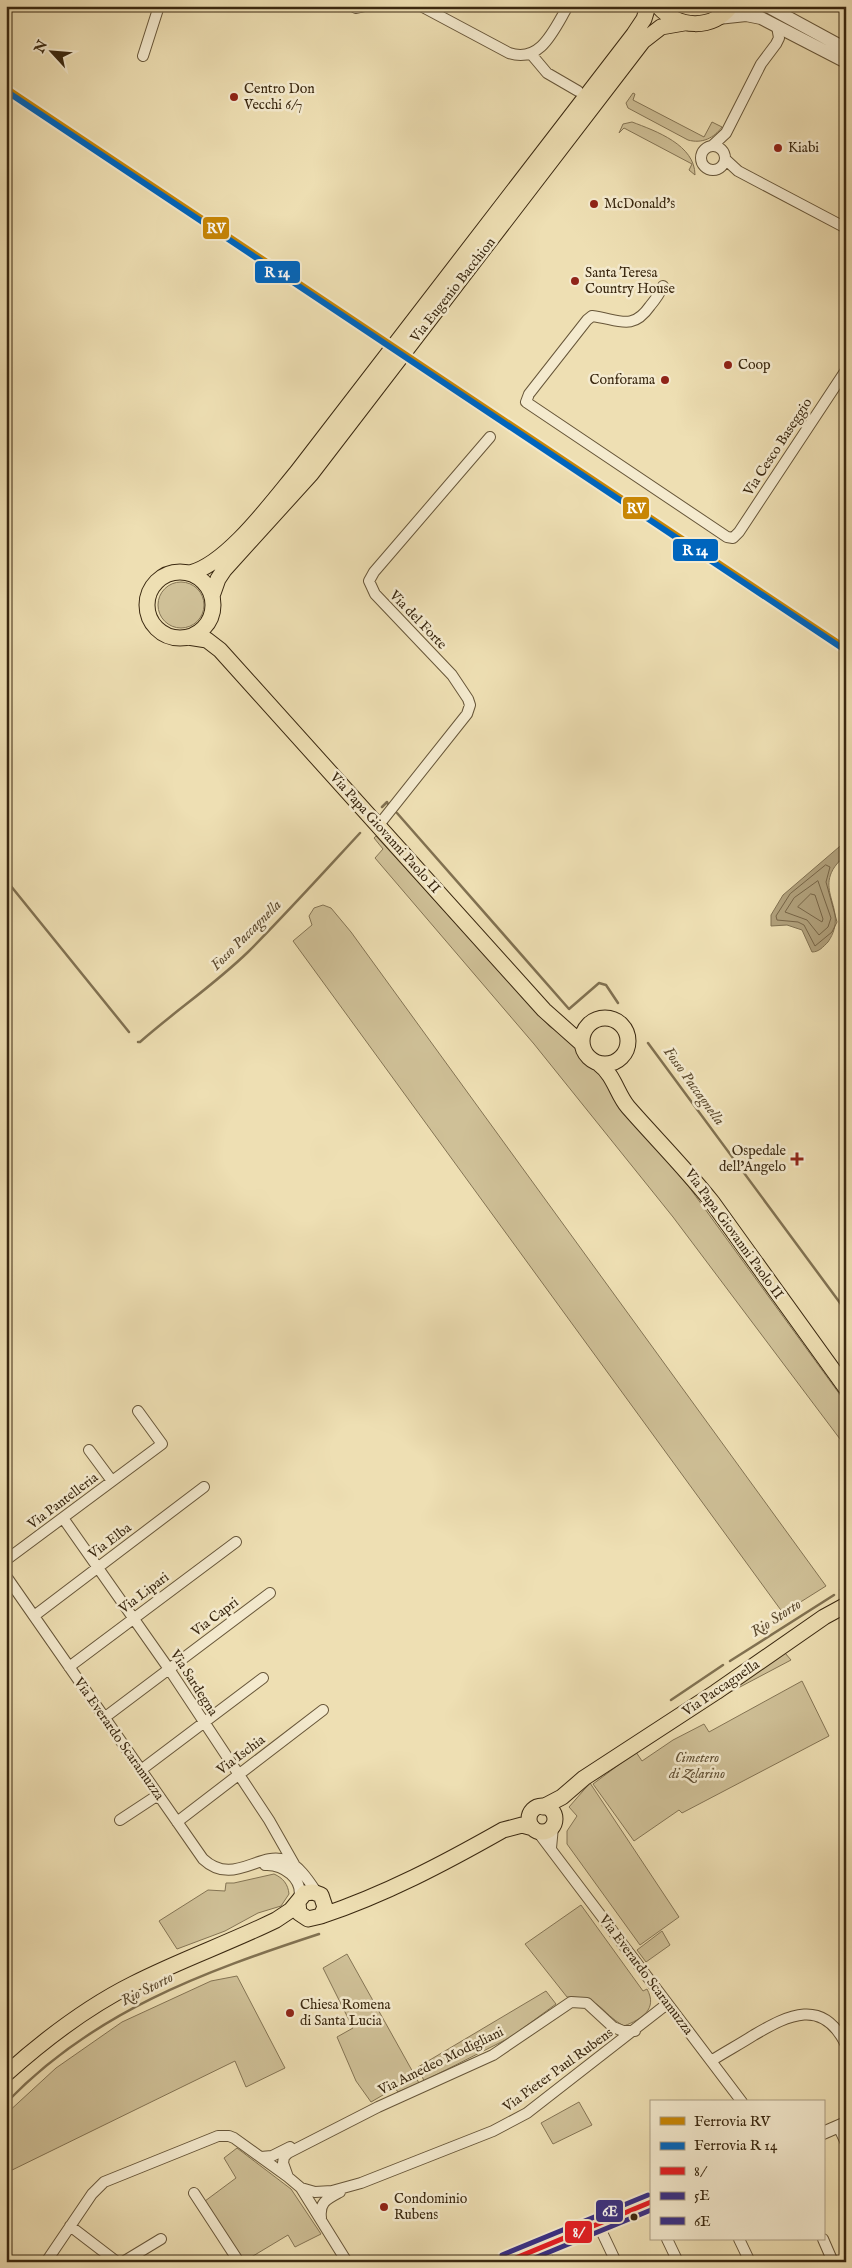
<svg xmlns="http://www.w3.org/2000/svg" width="852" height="2268" viewBox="0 0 852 2268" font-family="'IM FELL English',serif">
<rect width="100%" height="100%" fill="#eedfb3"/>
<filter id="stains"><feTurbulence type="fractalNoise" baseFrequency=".004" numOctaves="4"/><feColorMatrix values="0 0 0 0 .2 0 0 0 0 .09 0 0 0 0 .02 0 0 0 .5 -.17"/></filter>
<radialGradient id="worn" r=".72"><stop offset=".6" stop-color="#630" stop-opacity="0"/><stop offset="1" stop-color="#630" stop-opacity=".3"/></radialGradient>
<path fill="#cfc097" stroke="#847454" d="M633,93L635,94L633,100L704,137L712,122L722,127C714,138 702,144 688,140L628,108L626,103Z
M632,122C656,131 695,145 695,175L689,170L692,164L624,128L619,133L623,124Z
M158 605a23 23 0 1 1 46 0a23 23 0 1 1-46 0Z
M376,836L549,1026L576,1045L584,1059L597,1066L658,1150L689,1187L846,1403V1447L673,1217L534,1044L375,858L383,849L374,838Z
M323,905L331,908L351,932L826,1586L783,1613L293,941L312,925L309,916L314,908Z
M785,1653L791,1660L723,1696V1694Z
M802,1681L829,1736L682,1813L679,1810L634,1841L593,1784L636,1752L642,1761L673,1740L704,1724L709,1732Z
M590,1783L679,1917L640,1945L567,1844V1831L577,1816L569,1807Z
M274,1874C283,1878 288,1884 289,1894L281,1906L258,1913L225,1931L177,1949L159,1921L208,1890L225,1891L226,1883H234Z
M581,1905L643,1991L647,1989C658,2009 642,2019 624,2026C599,2012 602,1997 567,1997L525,1944Z
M662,1931L670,1945L646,1962L637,1950Z
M347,1954L419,2083L398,2092L395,2088L371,2102L356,2081L337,2037L353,2028L323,1968Z
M237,1976L285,2068L246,2087L235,2061L6,2173V2114L56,2068L122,2022L211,1981Z
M546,1991L556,2004L511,2037L424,2081L418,2067Z
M579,2102L592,2125L553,2144L541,2123Z
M237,2148L291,2189L321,2234L295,2247L288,2235L243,2262L201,2204L236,2178L224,2158Z"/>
<path fill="#b1a17c" stroke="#817151" d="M846,841V855C806,888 852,907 828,942C823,947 819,952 812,952L802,930L787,925L771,926V915L783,895Z"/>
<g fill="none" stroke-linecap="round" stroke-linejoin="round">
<path stroke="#766446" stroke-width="1" d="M826,865L830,867L826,882L837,922L832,932L815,946L804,925L798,922L777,920L776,916L790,894Z
M818,881L831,918L828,927L819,935L807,920L785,912L794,898Z
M811,894L815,895L823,919L822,922L798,907Z"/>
<path stroke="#817151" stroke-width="2.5" d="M382,807L387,802L389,806
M397,813L569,1009L599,983L606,985L618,1003
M6,880L129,1032
M138,1042H140C175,1011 214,985 248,952C286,914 323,873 360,833
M648,1043L846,1311
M841,1590L846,1588
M730,1661L834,1595
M671,1700L723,1665
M6,2103C93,2012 203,1972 319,1934"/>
<defs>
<path id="minor" d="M352,6L356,8L365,6
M421,6L509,53C541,64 554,29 568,6
M531,54L547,73L578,91
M143,56L159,6
M701 158a12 12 0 1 1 24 0a12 12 0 1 1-24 0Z
M712,146L726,133L761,64L776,44L779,38L777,26
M725,159L738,171L846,228
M663,286C660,293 655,300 650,306C632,332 618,319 592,316L587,320L529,394L526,402L727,537L733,538L739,532L846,370
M378,826L467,714L470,705L468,699L452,675L375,594L369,581L374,572L490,437
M89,1450L112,1481
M63,1518L169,1669L269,1820L294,1864
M6,1560L162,1444L138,1411
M6,1576L203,1859C233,1887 259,1851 285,1860C299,1865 309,1881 317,1893
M34,1616L204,1487
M69,1667L236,1542
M104,1718L270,1593
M141,1770L263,1678
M120,1820L158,1795
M177,1822L323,1710
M537,1831L742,2102
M551,1848L553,1827
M265,1865C283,1864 304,1879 299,1899
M635,2031H623L613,2027L587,2003L571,2002L493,2055L378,2107L288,2153L284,2157L283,2163L288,2177L301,2188L315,2192L332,2191L361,2183L493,2131L527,2113L667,2004
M711,2061C725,2052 740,2044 754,2035C788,2015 823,1997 846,2045
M838,2126L846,2143
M261,2157L272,2156L290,2147
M301,2188L347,2262
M194,2193L239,2262
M321,2218C319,2202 327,2199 340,2192
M598,2224L616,2262
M70,2226L117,2262
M667,2239L678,2262
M739,2239L750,2262
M823,2239L833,2262
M543,2246L549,2262
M46,2262L92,2194L104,2182L218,2136H229L234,2138L288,2177
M123,2262L161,2239"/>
<path id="tertiary" d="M767,6L846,49
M718,18L746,15L761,18L846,62
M823,2133L846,2123
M505,2262L651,2202"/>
<path id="primary" d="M658,6C678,29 712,30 731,6
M147 605a33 33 0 1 1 66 0a33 33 0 1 1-66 0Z
M190,573C227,564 272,502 297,472L634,34L644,19L648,6
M212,596L218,579L224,570L311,474L643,41L661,27L684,23
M188,637L207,640L220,650L544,1010L581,1043
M582 1041a23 23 0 1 1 46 0a23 23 0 1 1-46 0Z
M599,1064C614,1075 617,1094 628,1107C656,1139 686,1169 712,1202L846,1388
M529 1819a13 13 0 1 1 26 0a13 13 0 1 1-26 0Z
M543,1807L562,1797L584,1778L716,1692L824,1617L846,1605
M321,1916C386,1894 443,1864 503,1830L522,1825L533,1828
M6,2074C45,2039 87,2007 133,1984C180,1960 229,1943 276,1920L291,1910L305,1893L313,1892L321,1895L325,1907L321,1916L308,1919L299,1913L298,1903"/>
</defs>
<use href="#minor" stroke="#675639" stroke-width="12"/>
<use href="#tertiary" stroke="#675639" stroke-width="14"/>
<use href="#primary" stroke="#3a2810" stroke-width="17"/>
<use href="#minor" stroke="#f4eace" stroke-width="10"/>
<use href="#tertiary" stroke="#f4eace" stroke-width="12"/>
<use href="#primary" stroke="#eedfb3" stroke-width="15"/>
<defs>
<path id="bus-1" d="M506,2262L651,2202"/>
<path id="bus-2" d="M525,2262L651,2210"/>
<path id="bus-3" d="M502,2255L648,2195"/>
</defs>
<use href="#bus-1" stroke="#f4eace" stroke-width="9"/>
<use href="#bus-2" stroke="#f4eace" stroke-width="9"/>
<use href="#bus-3" stroke="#f4eace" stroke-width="9"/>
<use href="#bus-1" stroke="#e31e24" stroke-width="5"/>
<use href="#bus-2" stroke="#393185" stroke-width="5"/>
<use href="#bus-3" stroke="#393185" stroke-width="5"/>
<defs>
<path id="rail-1" d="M6,88L846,648"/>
<path id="rail-2" d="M6,91L842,648"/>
</defs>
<use href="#rail-1" stroke="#f4eace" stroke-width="10"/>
<use href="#rail-2" stroke="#f4eace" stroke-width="10"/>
<use href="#rail-1" stroke="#c88604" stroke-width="6"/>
<use href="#rail-2" stroke="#0065bd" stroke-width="6"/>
</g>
<g fill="#8f2418" stroke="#f4eace" stroke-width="2">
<circle cx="234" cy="97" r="5"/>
<circle cx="778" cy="148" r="5"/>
<circle cx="594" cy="204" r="5"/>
<circle cx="575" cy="281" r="5"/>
<circle cx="728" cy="365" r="5"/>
<circle cx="665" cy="380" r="5"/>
<path d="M794.5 1151.5h5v5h5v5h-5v5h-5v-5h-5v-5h5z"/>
<circle cx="290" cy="2013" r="5"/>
<circle cx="384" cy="2207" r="5"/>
</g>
<circle fill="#3a2810" stroke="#f4eace" stroke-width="2" cx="634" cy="2217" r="4.5"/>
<g text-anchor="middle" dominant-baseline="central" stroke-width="5" stroke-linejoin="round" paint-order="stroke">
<g font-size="14" fill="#3a2810" stroke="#f4eace" text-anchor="start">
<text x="244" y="89">Centro Don<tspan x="244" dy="16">Vecchi 6/7</tspan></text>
<text x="788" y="148">Kiabi</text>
<text x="604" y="204">McDonald's</text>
<text x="585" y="273">Santa Teresa<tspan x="585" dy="16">Country House</tspan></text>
<text x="738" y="365">Coop</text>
<text x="655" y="380" text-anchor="end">Conforama</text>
<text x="786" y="1151" text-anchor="end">Ospedale<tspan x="786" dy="16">dell'Angelo</tspan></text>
<text x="300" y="2005">Chiesa Romena<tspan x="300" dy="16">di Santa Lucia</tspan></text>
<text x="394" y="2199">Condominio<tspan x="394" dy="16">Rubens</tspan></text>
</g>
<g font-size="14" fill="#3a2810" stroke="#f4eace">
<text transform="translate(453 290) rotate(-52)">Via Eugenio Bacchion</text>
<text transform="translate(778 447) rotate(-57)">Via Cesco Baseggio</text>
<text transform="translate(418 620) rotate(46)">Via del Forte</text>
<text transform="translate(385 833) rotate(48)">Via Papa Giovanni Paolo II</text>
<text transform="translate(734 1234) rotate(54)">Via Papa Giovanni Paolo II</text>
<text transform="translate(63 1501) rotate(-37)">Via Pantelleria</text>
<text transform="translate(110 1541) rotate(-37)">Via Elba</text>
<text transform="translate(144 1593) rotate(-37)">Via Lipari</text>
<text transform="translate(215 1617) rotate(-37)">Via Capri</text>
<text transform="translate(194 1683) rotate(57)">Via Sardegna</text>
<text transform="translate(721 1688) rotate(-34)">Via Paccagnella</text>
<text transform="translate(119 1739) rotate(55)">Via Everardo Scaramuzza</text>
<text transform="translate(241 1755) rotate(-37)">Via Ischia</text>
<text transform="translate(646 1975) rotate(53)">Via Everardo Scaramuzza</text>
<text transform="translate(441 2061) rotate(-26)">Via Amedeo Modigliani</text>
<text transform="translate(558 2070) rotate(-36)">Via Pieter Paul Rubens</text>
</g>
<g font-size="14" font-style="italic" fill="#5f4e32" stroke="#f4eace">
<text x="697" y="1758">Cimetero<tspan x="697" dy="16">di Zelarino</tspan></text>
</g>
<g font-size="15" font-style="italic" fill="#5e4c30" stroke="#f4eace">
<text transform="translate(246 935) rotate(-45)">Fosso Paccagnella</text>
<text transform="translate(694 1086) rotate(54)">Fosso Paccagnella</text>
<text transform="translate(776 1618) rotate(-33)">Rio Storto</text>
<text transform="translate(147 1989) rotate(-27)">Rio Storto</text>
</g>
</g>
<g stroke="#f4eace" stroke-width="2">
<rect x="202" y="216" width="28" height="24" rx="5" fill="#c88604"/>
<rect x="254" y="260" width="47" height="24" rx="5" fill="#0065bd"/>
<rect x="622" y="496" width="28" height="24" rx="5" fill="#c88604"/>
<rect x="672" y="538" width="47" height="24" rx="5" fill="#0065bd"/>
<rect x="595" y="2199" width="29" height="24" rx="5" fill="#393185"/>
<rect x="564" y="2220" width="29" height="24" rx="5" fill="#e31e24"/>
</g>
<g font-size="14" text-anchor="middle" font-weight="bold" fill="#fff">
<text x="216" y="233">RV</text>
<text x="277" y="277">R 14</text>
<text x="636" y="513">RV</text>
<text x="695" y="555">R 14</text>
<text x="610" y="2216">6E</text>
<text x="578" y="2237">8/</text>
</g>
<rect width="852" height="2268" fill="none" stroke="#eedfb3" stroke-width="25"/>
<rect x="8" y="8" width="837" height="2253" fill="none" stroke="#3a2810" stroke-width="2.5"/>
<rect x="12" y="12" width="827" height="2243" fill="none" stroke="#3a2810"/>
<rect x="650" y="2100" width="175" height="140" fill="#f4eace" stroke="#aa9c82"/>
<rect x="660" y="2117" width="25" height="8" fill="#c88604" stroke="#aa9c82"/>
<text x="694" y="2126" font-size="15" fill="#3a2810">Ferrovia RV</text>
<rect x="660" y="2142" width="25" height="8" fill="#0065bd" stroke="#aa9c82"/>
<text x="694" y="2150" font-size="15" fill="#3a2810">Ferrovia R 14</text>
<rect x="660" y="2167" width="25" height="8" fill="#e31e24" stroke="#aa9c82"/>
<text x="694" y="2176" font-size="15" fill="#3a2810">8/</text>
<rect x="660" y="2192" width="25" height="8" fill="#393185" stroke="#aa9c82"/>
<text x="694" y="2200" font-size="15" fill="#3a2810">5E</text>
<rect x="660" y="2217" width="25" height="8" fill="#393185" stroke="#aa9c82"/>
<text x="694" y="2226" font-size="15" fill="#3a2810">6E</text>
<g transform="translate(52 52) rotate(296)" stroke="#f4eace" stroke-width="4" paint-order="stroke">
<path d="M0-4L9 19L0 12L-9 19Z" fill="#3a2810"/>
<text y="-8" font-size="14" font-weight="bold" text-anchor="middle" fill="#3a2810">N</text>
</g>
<rect width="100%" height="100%" filter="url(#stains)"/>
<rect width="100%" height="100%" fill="url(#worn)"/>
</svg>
